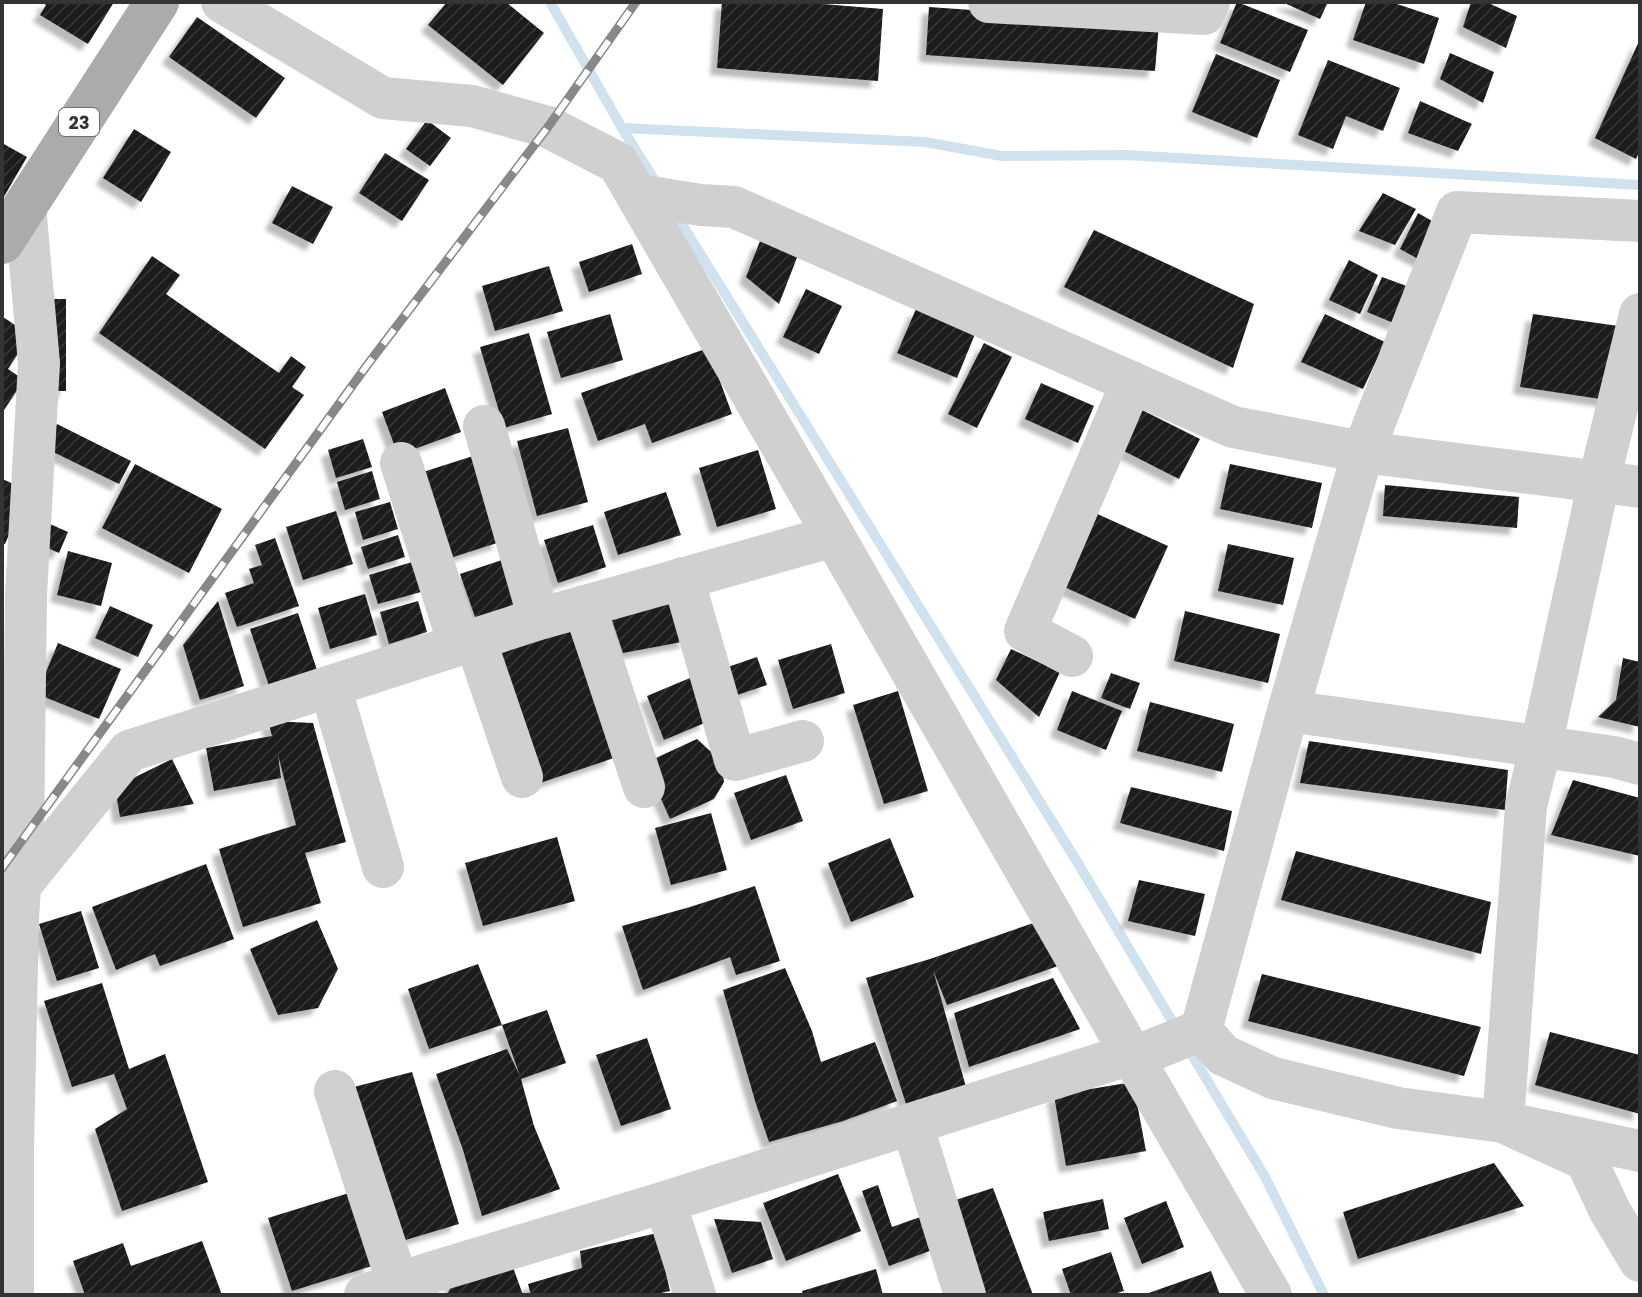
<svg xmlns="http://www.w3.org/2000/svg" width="1642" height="1297" viewBox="0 0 1642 1297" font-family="Poppins,sans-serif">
<defs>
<pattern id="building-hatch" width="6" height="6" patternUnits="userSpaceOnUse" patternTransform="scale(2)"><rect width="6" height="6" fill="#1a1a1a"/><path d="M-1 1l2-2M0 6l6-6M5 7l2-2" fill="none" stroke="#333"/></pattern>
<filter id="shadow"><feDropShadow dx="-7" dy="7" stdDeviation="2" flood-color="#0004"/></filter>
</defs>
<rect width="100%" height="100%" fill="#fff"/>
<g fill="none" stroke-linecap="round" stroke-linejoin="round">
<path stroke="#cfe2ee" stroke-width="10" d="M550,2L622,128L658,186
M622,128L925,142L1002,156L1126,155L1640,185
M675,213L1076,860L1178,1031
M1186,1045L1264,1175L1324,1295"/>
</g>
<path fill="url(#building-hatch)" filter="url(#shadow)" d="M42,2H114L88,44L40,15L46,5Z
M447,2H506L544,33L503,85L428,25Z
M722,2H799L883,9L878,81L717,68Z
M1237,2L1308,30L1290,72L1220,43Z
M1282,2H1328L1320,19Z
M1366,2H1391L1439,18L1424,64L1353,40Z
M1471,2H1486L1517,16L1506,48L1463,27Z
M929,7L1159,23L1155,71L926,55Z
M197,17L285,78L256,118L169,57Z
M1640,39V150L1636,159L1595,138Z
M1450,53L1494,72L1483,103L1440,79Z
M1216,54L1280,80L1257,138L1192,112Z
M1328,60L1400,88L1383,131L1346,116L1333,149L1298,135Z
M1420,101L1472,124L1458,151L1408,133Z
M427,120L451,138L430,166L406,149Z
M134,129L171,152L141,202L103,178Z
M2,143L27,157L2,200Z
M385,153L429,180L402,221L359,193Z
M292,186L333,207L313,244L272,223Z
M1383,193L1416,209L1395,245L1359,231Z
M1418,213L1446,229L1431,266L1400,249Z
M1094,230L1254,304L1233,368L1064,287Z
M760,241L798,255L779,304L746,277Z
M632,244L642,274L589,292L579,262Z
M152,256L180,275L166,294L279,373L291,356L306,367L292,387L304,395L265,449L99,333Z
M1349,260L1378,275L1360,314L1329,300Z
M549,266L563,311L495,331L482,286Z
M1382,277L1412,288L1396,324L1367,312Z
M806,289L842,306L819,354L783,337Z
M53,299H66V391H54Z
M916,309L975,334L957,378L897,353Z
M610,314L623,360L561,378L547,332Z
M1325,314L1385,342L1363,389L1301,362Z
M1533,314L1640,329V405L1520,387Z
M3,317L30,335L8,369L24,380L4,410L2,408Z
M529,333L552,414L504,428L480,347Z
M984,343L1012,357L977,428L948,414Z
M708,348L732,414L652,443L645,424L598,441L581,393Z
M1041,383L1094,406L1078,443L1025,419Z
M445,388L461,432L398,455L382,412Z
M1134,406L1200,439L1179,479L1114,446Z
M57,424L131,461L119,484L45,448Z
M568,428L588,502L537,516L517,441Z
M363,439L372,467L336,478L328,450Z
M758,450L776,509L717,527L699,468Z
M473,456L500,542L447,559L420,473Z
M135,464L222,509L189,573L102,528Z
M1230,464L1322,483L1312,528L1220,509Z
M372,471L380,499L345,510L337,482Z
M2,479L28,490L5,544L2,543Z
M1385,485L1519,497L1517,528L1383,516Z
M666,492L681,535L618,555L604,512Z
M390,502L398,529L363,540L355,512Z
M336,511L353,564L303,580L286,527Z
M1093,512L1168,546L1135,619L1060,585Z
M50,524L68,532L59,553L41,545Z
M593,525L606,567L558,583L544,540Z
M398,535L405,557L368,569L361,547Z
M275,538L299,606L237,627L225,593L254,583L249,569L262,565L255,545Z
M1228,544L1294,558L1283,605L1218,591Z
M68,551L112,563L101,606L57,595Z
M502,560L516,604L475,617L460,574Z
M412,562L421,592L378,604L369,575Z
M365,594L377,635L330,649L318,608Z
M671,594L687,641L623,653L610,614Z
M218,601L244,686L200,700L183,645Z
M418,601L427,632L389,644L380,612Z
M110,606L153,625L138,657L95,638Z
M1185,611L1280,634L1268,683L1174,661Z
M298,613L318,673L270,689L250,629Z
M568,625L614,758L540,783L494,650Z
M58,643L121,669L99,719L37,694Z
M831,644L845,693L793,709L778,660Z
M1011,649L1060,672L1039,717L996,680Z
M757,657L767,685L731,697L722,669Z
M1623,658L1640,662V727L1598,717L1616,700Z
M1111,673L1140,683L1130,709L1101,698Z
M690,678L707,722L664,740L647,696Z
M898,691L928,791L884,804L853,705Z
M1072,691L1122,711L1106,750L1057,730Z
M1150,702L1234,724L1222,772L1137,751Z
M268,721L313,723L346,842L305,853L321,903L243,927L219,849L296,825L278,755L281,778L214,791L206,748L272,736Z
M697,739L721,761L724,782L714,799L670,819L645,763Z
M1309,741L1508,770L1505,810L1300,783Z
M172,759L194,804L120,817L115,787Z
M786,775L803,821L751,840L734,793Z
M1573,780L1640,798V856L1551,835Z
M1131,787L1232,811L1224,851L1120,823Z
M711,813L727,870L671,885L655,828Z
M557,837L575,901L483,926L465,863Z
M890,838L914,897L851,922L828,863Z
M1296,851L1491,902L1481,954L1281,900Z
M206,864L234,939L160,966L155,954L116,970L92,907Z
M1139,880L1205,894L1195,936L1128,921Z
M755,886L780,961L736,975L730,957L643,990L622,926L690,907Z
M81,911L99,968L57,981L39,924Z
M317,920L338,969L318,1008L278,1015L250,949Z
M1042,920L1058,966L947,1005L933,970L966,1087L906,1104L866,978L930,959Z
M478,964L502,1025L429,1049L408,989Z
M785,968L812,1031L821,1062L875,1042L897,1101L843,1121L769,1142L756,1104L723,990Z
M1262,974L1481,1027L1464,1076L1248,1021Z
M1053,978L1080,1029L969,1067L954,1013Z
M102,983L129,1069L165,1054L208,1182L122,1211L95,1129L127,1109L114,1074L72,1087L44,1001Z
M547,1010L566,1063L521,1079L534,1126L560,1189L482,1216L463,1150L436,1074L507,1049L520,1076L502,1025Z
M1550,1032L1640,1055V1114L1535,1085Z
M647,1038L671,1109L621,1126L596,1055Z
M412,1072L459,1224L392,1244L350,1088Z
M1133,1082L1146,1151L1066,1166L1054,1095Z
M1494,1163L1524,1206L1358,1259L1343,1212Z
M838,1174L861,1231L786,1261L763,1203Z
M878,1185L892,1227L923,1216L935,1249L889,1266L862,1191Z
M993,1188L1033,1295H975L943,1204Z
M349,1193L372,1266L292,1291L268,1218Z
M1103,1199L1109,1229L1049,1241L1043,1212Z
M1166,1201L1184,1247L1142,1264L1124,1218Z
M714,1219L761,1222L773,1259L732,1273Z
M657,1233L670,1291L652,1295H531L528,1284L582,1268L580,1251Z
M202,1241L222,1295H85L73,1261L123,1243L131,1266Z
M1111,1252L1124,1291L1111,1295H1071L1062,1269Z
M510,1259L523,1295H447L454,1280Z
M876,1269L883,1295H803L802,1291Z
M1211,1271L1220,1295H1143Z"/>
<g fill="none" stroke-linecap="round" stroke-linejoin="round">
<path stroke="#d0d0d0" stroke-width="42" d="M222,2L383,98L472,106L548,127L618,163L834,536L1131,1054L1271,1295
M989,2L1204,14L1209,2
M638,195L701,205L734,207L1233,427L1363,452L1640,487
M1640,314L1599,481L1541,746L1526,806L1503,1122L1640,1151
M484,426L539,619
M401,463L459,644
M683,578L735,760L803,741
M584,606L644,787
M475,639L522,777
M1072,656L1025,631L1132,382
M330,686L383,867
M1288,711L1614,757L1640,764
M19,887L129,751L539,619L834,536
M1201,1030L1288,711L1363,452L1457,212L1640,221
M1201,1030L1223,1055L1273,1078L1398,1108L1503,1122L1586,1160L1610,1211L1640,1261
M335,1091L398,1284
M912,1124L965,1295
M665,1202L695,1295
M13,1295V1150L18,919L23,840L26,595L39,363L25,206
M365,1295L433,1272L665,1202L1131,1054L1145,1053L1201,1030"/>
<path stroke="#ababab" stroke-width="44" d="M2,242L157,2"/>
<defs>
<path id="rail" d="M2,868L368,364L548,127L636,2"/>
</defs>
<use href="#rail" stroke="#888" stroke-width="9"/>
<use href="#rail" stroke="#fff" stroke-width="6" stroke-dasharray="18" stroke-linecap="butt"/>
</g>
<g text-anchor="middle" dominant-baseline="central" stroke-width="8" stroke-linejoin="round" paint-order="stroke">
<rect fill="#fff" stroke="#707070" stroke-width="2" x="59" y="108" width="40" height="28" rx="6"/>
<g font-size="18" font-weight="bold" fill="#333">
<text x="79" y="122">23</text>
</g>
</g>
<rect width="1642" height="1297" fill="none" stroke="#333333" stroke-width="8"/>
</svg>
